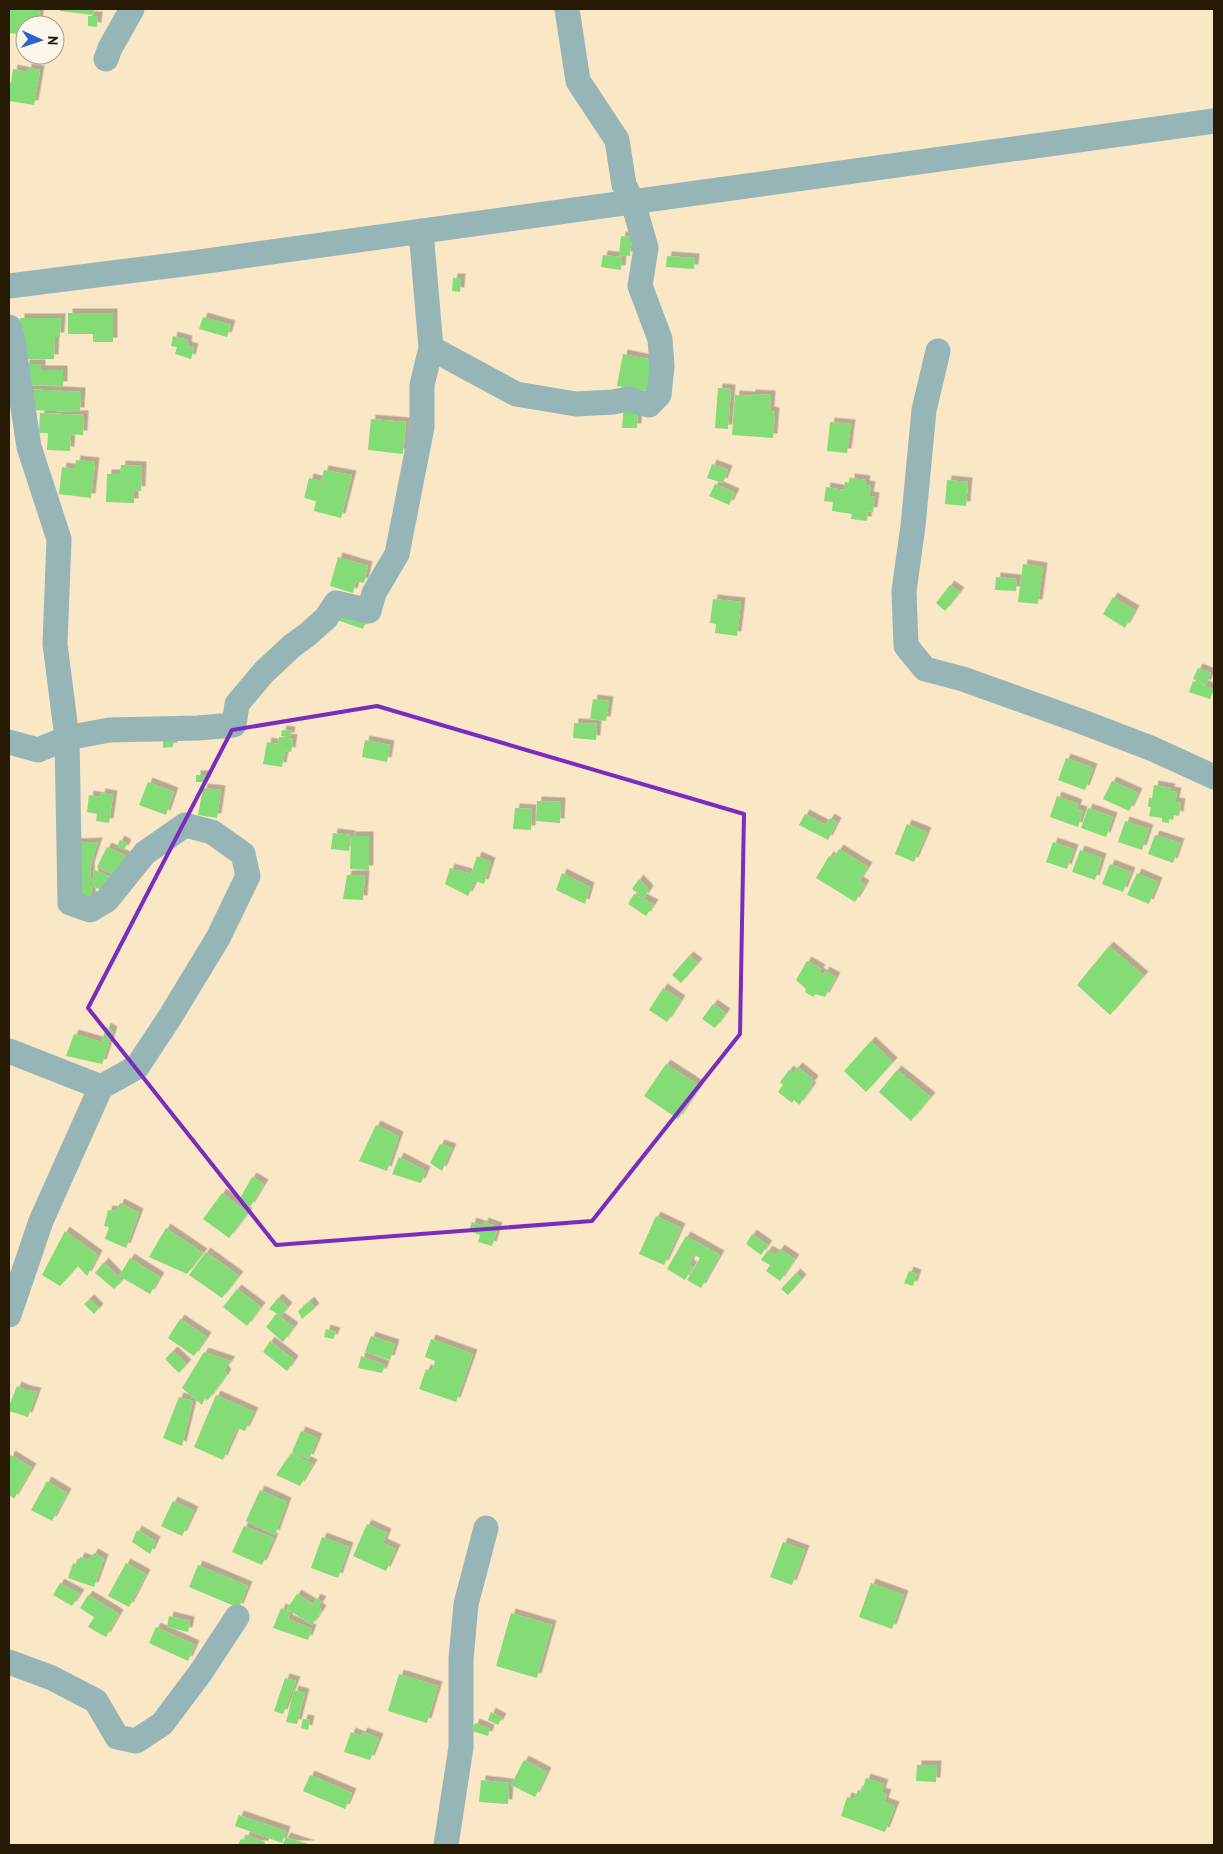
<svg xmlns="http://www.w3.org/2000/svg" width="1223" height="1854" viewBox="0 0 1223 1854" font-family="'PT Sans',sans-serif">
<defs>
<filter id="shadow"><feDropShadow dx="4.5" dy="-4.5" stdDeviation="0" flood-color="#0004"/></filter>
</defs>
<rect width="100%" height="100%" fill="#fae7c6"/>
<path fill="#84dc76" filter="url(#shadow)" d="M9,9H40L38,25H25V35L9,33Z
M60,9H94L93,15L60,11Z
M88,16H98L97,27L88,26Z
M27,68L40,70L34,105L9,101V82L11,83L13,69L27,72Z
M621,236L632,237L630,256L619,255Z
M603,255L622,257L621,270L601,267Z
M667,256L695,258L694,269L666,267Z
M453,278H461L460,292L452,291Z
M68,313H113V342H93V334H68Z
M203,317L231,325L227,337L199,329Z
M20,318H61L60,337H55L54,359H26L19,350Z
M173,336L188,340L187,346L194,348L191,359L175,354L177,347L171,346Z
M623,354L653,360L648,391L617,386Z
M25,364H41V370H63V386L24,385Z
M718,388L731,389L728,429L715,428Z
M24,389L81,392L80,412L30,410Z
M751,394L771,395L770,411L775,412L773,438L732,435L735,395L751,396Z
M624,404L638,405L637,428H622Z
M40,413L84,415L83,435L71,434L70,451L47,450L48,433H39Z
M371,419L406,422L403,454L368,450Z
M830,422L851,424L847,453L827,451Z
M76,460L95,462L91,498L59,494L62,467L75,469Z
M712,464L728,470L723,483L707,478Z
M121,465L142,466L141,491L134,490V503L106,502L107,474H120Z
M324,470L352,475L341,518L314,511L316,501L304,498L309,478L321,481Z
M850,478L866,480L865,485L871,486L869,496L875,497L873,512L868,511L867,521L851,519L852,514L832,511L833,502L824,501L826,487L844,490L845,482L850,483Z
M947,480L968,482L966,506L945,504Z
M715,484L735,493L729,505L709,496Z
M338,557L368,566L364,583L356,581L353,593L330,586Z
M1023,564L1043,567L1038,604L1018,602Z
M996,577L1017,579L1016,591L995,590Z
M950,585L960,592L945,611L936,603Z
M1113,597L1135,610L1125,628L1103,614Z
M713,599L741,602L737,636L715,633L716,624L710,623Z
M339,606L368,616L363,629L334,619Z
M1198,668L1211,673L1206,685L1193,679Z
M1193,681L1214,689L1210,699L1189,692Z
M593,699L609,701L606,721L590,719Z
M574,723L597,724L596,740L573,738Z
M282,730L291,731L290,737L281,736Z
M279,737L293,739L291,752L285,751L282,767L263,764L267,742L278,744Z
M365,740L390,745L387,762L362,757Z
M163,741H173V747L163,748Z
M1066,758L1093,768L1085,790L1058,780Z
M196,775H206V782H196Z
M1112,781L1138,793L1129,811L1103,799Z
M148,782L174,792L166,815L139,805Z
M1154,785L1171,788L1170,791L1177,792L1175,802L1181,803L1179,816L1173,815V820L1169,819V823L1162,822V818L1149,816L1151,807H1148L1149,798H1152Z
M203,788L221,790L217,818L198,815Z
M101,793L113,795L109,823L96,821L97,814L87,812L89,795L100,797Z
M1057,796L1078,804L1076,809L1083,811L1078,827L1050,817Z
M537,801L561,802L560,823L536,821Z
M515,808L532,809L531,830L513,829Z
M1088,808L1113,817L1106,837L1081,828Z
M805,814L826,825L830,818L837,822L828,840L799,825Z
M1125,821L1149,829L1142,850L1118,842Z
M907,824L927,832L914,862L895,854Z
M333,833L351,835L349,851L331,849Z
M1155,835L1180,843L1173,863L1148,854Z
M351,836H369V870L350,869Z
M120,840L127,844L124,850L117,846Z
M98,842L90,867L92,904L72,898L73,843Z
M1053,842L1074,849L1067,869L1046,862Z
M107,847L126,856L117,876L97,867Z
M839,849L868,867L859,881L865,885L855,902L816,878L829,856L833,858Z
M1080,850L1102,858L1095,880L1072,872Z
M477,856L491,862L484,884L475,881L468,896L445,884L450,868L471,874Z
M1110,864L1131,872L1123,892L1102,884Z
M94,870L114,878L108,893L92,886Z
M562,873L590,887L585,904L556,890Z
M1137,873L1158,882L1149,904L1127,895Z
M347,875H365L363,900L343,899Z
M639,879L649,890L644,898L632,889Z
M634,894L654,904L646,916L628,904Z
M1109,946L1144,976L1110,1015L1077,985Z
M689,956L698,963L681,983L672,975Z
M807,961L821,969L819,972L823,975L825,971L836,977L825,997L815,994L813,997L805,992L806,989L796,980Z
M663,988L681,1000L667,1022L649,1010Z
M713,1004L726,1013L715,1028L702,1019Z
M106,1027L113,1031L102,1064L66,1056L74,1034L102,1042Z
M871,1041L893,1062L866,1092L844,1071Z
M666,1064L700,1086L678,1119L644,1096Z
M798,1067L814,1080L810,1086L812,1087L799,1105L794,1100L792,1103L778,1092L783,1085L780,1082L789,1070L793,1073Z
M897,1070L931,1097L911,1121L879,1092Z
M376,1125L399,1136L387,1171L359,1161Z
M440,1144L452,1148L442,1171L430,1163Z
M399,1157L426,1171L421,1183L392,1174Z
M252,1177L264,1184L250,1207L239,1200Z
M222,1193L248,1213L229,1238L203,1219Z
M120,1203L139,1213L126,1248L105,1239L109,1227L104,1226L108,1210L116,1211Z
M656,1216L681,1228L664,1265L639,1254Z
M472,1222L483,1226L484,1222L498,1227L492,1246L478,1242L480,1235L469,1231Z
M166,1228L203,1253L187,1274L149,1257Z
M65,1231L98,1255L87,1276L78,1266L60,1286L42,1275Z
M752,1234L768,1245L761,1255L746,1244Z
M686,1236L720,1255L701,1288L687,1280L700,1258L694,1255L689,1264L693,1266L685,1280L667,1269Z
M780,1249L795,1259L780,1281L766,1271L770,1265L761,1260L768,1250L776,1255Z
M206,1252L239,1276L222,1298L189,1275Z
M130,1258L160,1277L150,1294L119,1276Z
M104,1262L122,1281L114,1289L95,1273Z
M909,1271L917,1274L913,1286L904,1283Z
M796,1273L802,1279L788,1295L781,1289Z
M237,1289L261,1307L247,1326L223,1307Z
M278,1298L288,1307L281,1316L269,1309Z
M90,1299L99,1308L94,1314L84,1304Z
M310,1301L315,1308L302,1319L298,1311Z
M276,1314L294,1327L283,1342L266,1327Z
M180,1319L207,1337L194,1356L168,1338Z
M326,1329L336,1332L333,1339L324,1337Z
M371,1336L395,1344L390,1360L365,1352Z
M431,1339L473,1354L456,1402L419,1389L426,1369L432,1371L435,1361L425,1357Z
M270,1341L294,1360L287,1371L263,1352Z
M173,1351L187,1364L179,1373L165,1359Z
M204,1352L231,1361L224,1370L227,1374L208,1400L205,1397L202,1405L182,1388Z
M361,1356L385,1365L382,1373L358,1368Z
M17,1386L26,1390L37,1392L28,1417L9,1411V1406Z
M216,1395L254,1412L245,1431L237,1428L223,1460L194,1447Z
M179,1397L193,1401L182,1446L163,1438Z
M301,1431L318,1438L309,1459L292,1452Z
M291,1453L313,1464L300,1486L276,1475Z
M11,1455L32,1468L14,1499L9,1495V1458Z
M47,1481L67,1493L52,1521L31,1510Z
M260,1490L287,1502L275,1535L246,1521Z
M173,1501L194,1511L182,1536L161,1526Z
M367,1524L387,1533L383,1543L396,1549L386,1571L353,1556Z
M244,1526L274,1538L262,1565L232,1552Z
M137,1530L156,1541L150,1554L132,1542Z
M322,1537L349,1547L338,1578L311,1568Z
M783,1542L805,1550L792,1585L770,1577Z
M94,1553L104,1559L94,1587L68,1578L73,1563L77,1565L80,1557L89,1560Z
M126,1563L146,1574L129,1607L108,1596Z
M198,1565L248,1586L239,1608L189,1587Z
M60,1583L80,1594L72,1606L53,1595Z
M871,1583L904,1595L892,1629L859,1617Z
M297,1594L313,1604L316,1598L322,1601L318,1607L322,1610L312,1625L287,1609Z
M88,1595L119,1614L106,1637L88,1627L94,1617L80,1608Z
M281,1608L290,1612L288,1619L312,1629L308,1640L273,1628Z
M511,1613L552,1625L537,1678L496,1666Z
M169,1616L190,1621L188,1632L167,1627Z
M156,1627L195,1645L188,1661L149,1643Z
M399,1674L438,1686L427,1723L388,1711Z
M285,1678L296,1681L283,1714L274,1711Z
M294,1690L305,1693L297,1724L286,1722Z
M491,1712L502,1718L498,1725L488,1720Z
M303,1719L310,1720L308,1730L301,1728Z
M475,1723L490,1729L488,1736L472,1731Z
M351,1732L361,1736L363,1732L379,1738L370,1760L344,1752Z
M524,1760L547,1772L535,1797L511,1785Z
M917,1765H937L936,1782L916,1781Z
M310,1775L352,1793L345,1809L303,1791Z
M866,1778L884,1784L881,1792L887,1794L884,1802L895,1806L885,1832L841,1816L847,1797L854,1799L858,1790L862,1791Z
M481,1780L509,1783L508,1804L479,1802Z
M239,1815L286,1831L282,1843L235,1826Z
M246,1835L265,1842L264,1845H238L241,1839L244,1840Z
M286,1837L311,1845H282Z"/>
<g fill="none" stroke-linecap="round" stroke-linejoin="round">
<path stroke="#95b5b7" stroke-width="25" d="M106,59L110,48L132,9
M9,286L207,261L1214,121
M9,327L12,336L29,447L59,539L55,644L67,738L70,903L90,910L107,900L145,853L185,825L212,832L243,854L248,876L218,938L170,1017L137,1067L101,1087L9,1051
M431,348L516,394L576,404L613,402L628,399L649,405L659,395L662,366L660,339L640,286L646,248L633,202L624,185L617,140L578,81L567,9
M938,351L924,410L913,526L904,591L906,646L925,669L963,679L1080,721L1153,749L1214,777
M9,742L38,750L67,738L109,730L198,728L234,725L237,704L264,672L293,645L307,635L326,618L336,603L369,611L374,593L397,554L422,427V385L431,348L421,231
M9,1315L41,1221L101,1087
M9,1662L52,1678L96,1701L117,1737L136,1741L162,1724L201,1672L237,1617
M446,1845L461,1747V1659L466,1604L486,1528"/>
</g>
<path fill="none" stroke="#7b2cbf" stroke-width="4" stroke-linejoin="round" d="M377,706L744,814L740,1034L592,1221L276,1245L88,1008L232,730Z"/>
<rect width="1223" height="1854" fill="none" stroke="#261a05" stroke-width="20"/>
<g transform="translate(40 40) rotate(93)"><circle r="24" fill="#fcf6eb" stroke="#a69e8f"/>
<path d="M0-4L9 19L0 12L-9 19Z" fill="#2865d2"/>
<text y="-8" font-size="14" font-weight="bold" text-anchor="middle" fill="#261a05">N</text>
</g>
</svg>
